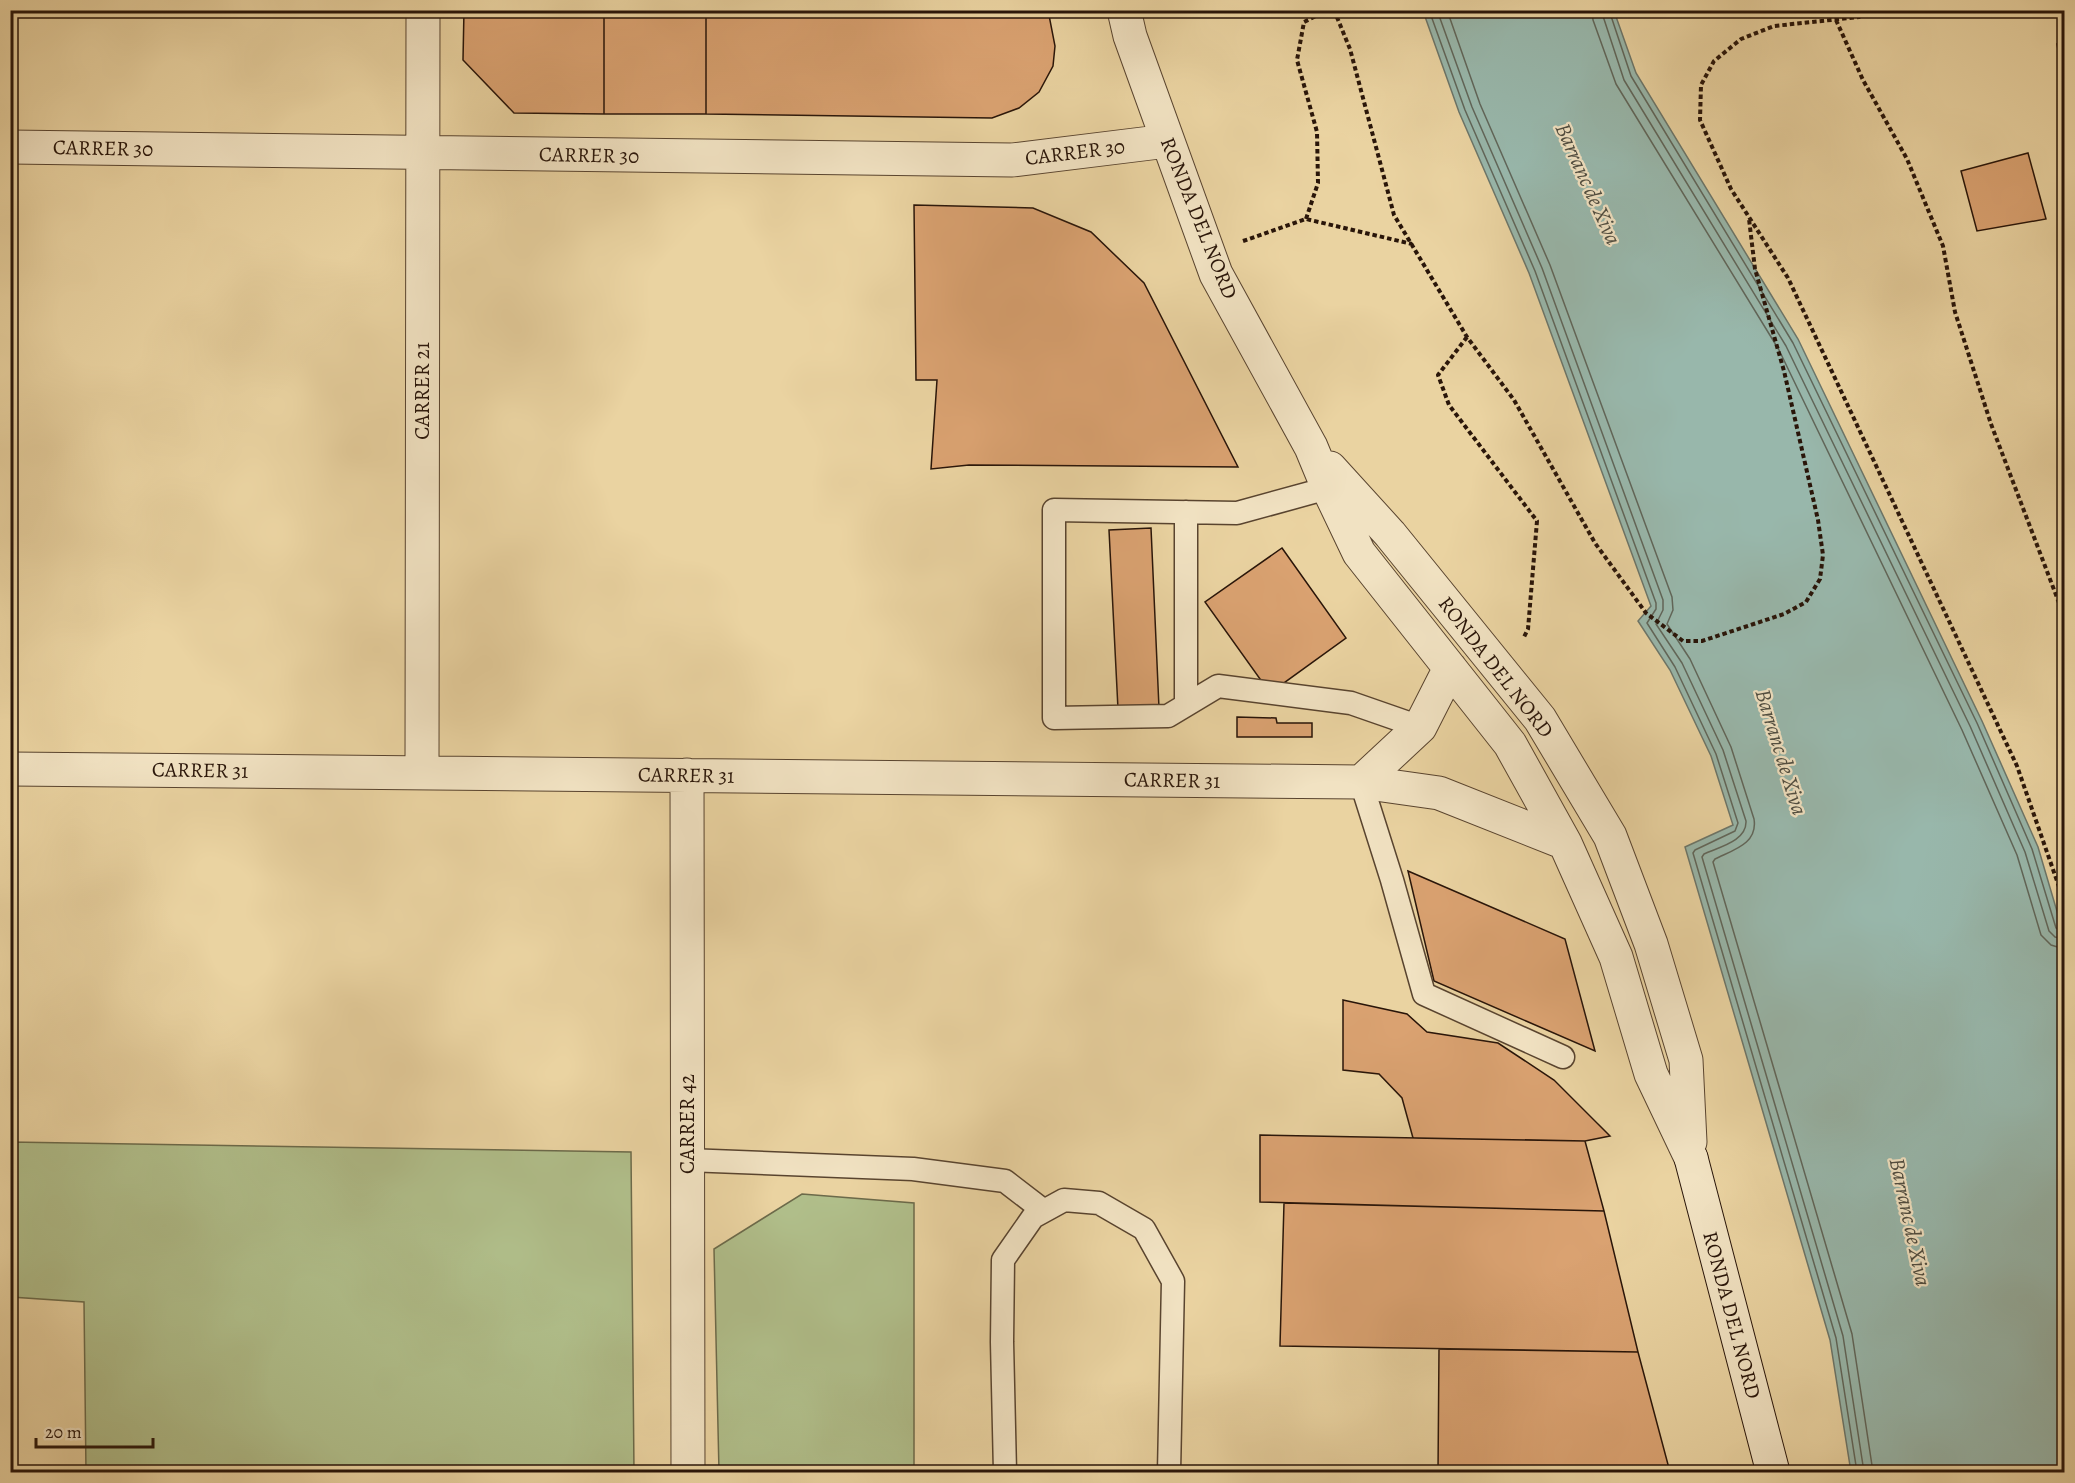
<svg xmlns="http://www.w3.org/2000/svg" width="2075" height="1483" viewBox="0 0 2075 1483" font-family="Alegreya,serif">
<rect width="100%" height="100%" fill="#ead3a1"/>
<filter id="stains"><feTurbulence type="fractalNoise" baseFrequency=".00333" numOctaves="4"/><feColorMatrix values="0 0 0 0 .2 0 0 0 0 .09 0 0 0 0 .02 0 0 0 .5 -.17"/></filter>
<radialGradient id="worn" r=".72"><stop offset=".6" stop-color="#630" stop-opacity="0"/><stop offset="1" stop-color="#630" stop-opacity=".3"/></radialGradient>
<path fill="#b0be8a" stroke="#6c6a4a" stroke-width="1.5" d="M10,1142L631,1152L634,1472H86L84,1302L11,1297Z
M802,1194L914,1203V1472H719L714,1249Z"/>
<path fill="#98b7ab" stroke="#6c766a" stroke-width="1.5" d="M1423,11H1614L1636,73L1798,339L1982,721L2038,847L2064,935V1472H1851L1830,1340L1685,847L1733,825L1711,756L1670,670L1638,621L1651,606L1529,273L1459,112Z"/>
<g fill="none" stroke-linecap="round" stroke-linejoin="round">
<path stroke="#60665a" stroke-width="1.5" d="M1429,10L1465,110L1535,271L1656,603V609L1647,623L1675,667L1716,754L1738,823L1735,831L1695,850L1693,853L1836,1338L1857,1472
M1437,10L1472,107L1542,268L1663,600V610L1656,624L1682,663L1723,750L1746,821C1747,841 1719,847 1704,854L1702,857L1843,1336L1864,1472
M1447,10L1480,104L1550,265L1672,597L1673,610L1667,624L1690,659L1731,747L1754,819C1758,844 1733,850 1715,859L1713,862L1852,1334L1873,1472
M1592,10L1593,20L1616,84L1779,350L1962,730L2017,855L2041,935L2051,945L2064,949
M1601,10L1624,80L1786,346L1970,726L2025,852L2049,931L2055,937L2064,939
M1609,10L1631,76L1793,343L1977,723L2032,849L2056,928L2060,931L2064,932"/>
</g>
<path fill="#daa271" stroke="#291509" stroke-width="1.5" d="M464,10H604V114L514,113L463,60Z
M604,10H706V114H604Z
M706,10H1048L1055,46L1053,66L1039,92L1019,108L992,118L706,114Z
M2064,43V88L2057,44Z
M2028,153L2046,219L1977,231L1961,171Z
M914,205L1033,208L1091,232L1144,283L1238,467L969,465L931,469L937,380H916Z
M1151,528L1159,708L1118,709L1109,530Z
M1282,548L1346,638L1270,693L1205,602Z
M1237,717L1276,718L1277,723H1312V737H1237Z
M1408,871L1565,939L1595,1051L1434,981Z
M1343,1000L1407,1014L1427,1032L1498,1043L1554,1080L1610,1136L1585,1141L1413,1138L1402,1098L1379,1074L1343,1070Z
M1260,1135L1585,1141L1604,1211L1260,1202Z
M1284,1203L1604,1211L1638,1352L1280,1346Z
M1439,1349L1638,1352L1670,1472H1438Z"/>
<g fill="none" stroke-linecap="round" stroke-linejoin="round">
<defs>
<path id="lane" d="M1328,488L1237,513L1054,510V718L1168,716L1218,686L1351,703L1420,727
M1186,512V705
M1361,782L1392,880L1424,994L1563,1057
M687,1160L913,1169L1005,1181L1044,1211
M1005,1472L1002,1342L1003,1260L1033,1217L1064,1200L1099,1203L1144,1229L1173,1281L1169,1472"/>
<path id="street" d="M1124,10L1130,36L1216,274L1311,447L1328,488L1359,553L1510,744L1565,843L1616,957L1651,1074L1691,1158
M10,147L1012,160L1167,141
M1330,468L1390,534L1540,719L1610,836L1651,944L1686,1060L1690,1142
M10,769L1361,782L1439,793L1565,843
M422,772L423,10
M687,775L688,1472
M1361,782L1420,727L1450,668"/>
<path id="secondary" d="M1691,1158L1773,1472"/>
</defs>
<use href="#lane" stroke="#59442f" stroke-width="25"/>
<use href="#street" stroke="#59442f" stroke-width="35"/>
<use href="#secondary" stroke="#291509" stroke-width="35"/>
<path stroke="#291509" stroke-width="4" stroke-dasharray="4.5 3" stroke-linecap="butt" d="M1334,10L1350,49L1394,215L1467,337L1514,400L1595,543L1646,613L1683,641H1702L1784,614L1806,602L1820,579L1823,555L1818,520L1784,371L1755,269L1749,219
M1866,10L1859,17L1774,26L1741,39L1714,61L1701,85L1700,120L1731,189L1788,278L2017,766L2064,901
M1836,20L1863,80L1907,159L1943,246L1955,312L1991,424L2064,616
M1306,219L1318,183L1317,132L1297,60L1304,22L1328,10
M1243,241L1306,219L1412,244
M1467,337L1438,375L1449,405L1537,521L1528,629L1523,639"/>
<use href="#lane" stroke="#f1e2c2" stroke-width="22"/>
<use href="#street" stroke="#f1e2c2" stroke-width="33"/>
<use href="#secondary" stroke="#f1e2c2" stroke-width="33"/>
</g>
<g text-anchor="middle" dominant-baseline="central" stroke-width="4.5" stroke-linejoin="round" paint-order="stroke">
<g font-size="21" fill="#291509" stroke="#f1e2c2">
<text transform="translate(103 148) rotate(1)">CARRER 30</text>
<text transform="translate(1075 152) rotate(-7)">CARRER 30</text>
<text transform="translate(589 155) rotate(1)">CARRER 30</text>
<text transform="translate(1199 218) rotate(68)">RONDA DEL NORD</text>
<text transform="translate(422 391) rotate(-90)">CARRER 21</text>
<text transform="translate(1496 667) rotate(52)">RONDA DEL NORD</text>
<text transform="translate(200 770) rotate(1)">CARRER 31</text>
<text transform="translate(686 775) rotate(1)">CARRER 31</text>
<text transform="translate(1172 780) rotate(1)">CARRER 31</text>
<text transform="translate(687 1124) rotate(-90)">CARRER 42</text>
<text transform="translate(1732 1315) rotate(75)">RONDA DEL NORD</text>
</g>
<g font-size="22" font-style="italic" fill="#504e42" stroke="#f1e2c2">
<text transform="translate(1588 184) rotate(66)">Barranc de Xiva</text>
<text transform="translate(1781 752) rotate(73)">Barranc de Xiva</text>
<text transform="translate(1910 1222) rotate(78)">Barranc de Xiva</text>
</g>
</g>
<rect width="2075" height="1483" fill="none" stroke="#ead3a1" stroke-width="36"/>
<rect x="12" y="12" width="2051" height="1459" fill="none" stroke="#291509" stroke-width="3"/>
<rect x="18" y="18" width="2039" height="1447" fill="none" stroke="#291509" stroke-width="1.5"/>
<path d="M36 1438v9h117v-9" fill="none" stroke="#291509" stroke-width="3"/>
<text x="45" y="1438" font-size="18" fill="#291509" stroke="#f1e2c2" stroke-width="4.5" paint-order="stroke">20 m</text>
<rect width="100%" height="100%" filter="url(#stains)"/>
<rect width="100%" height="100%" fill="url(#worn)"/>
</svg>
